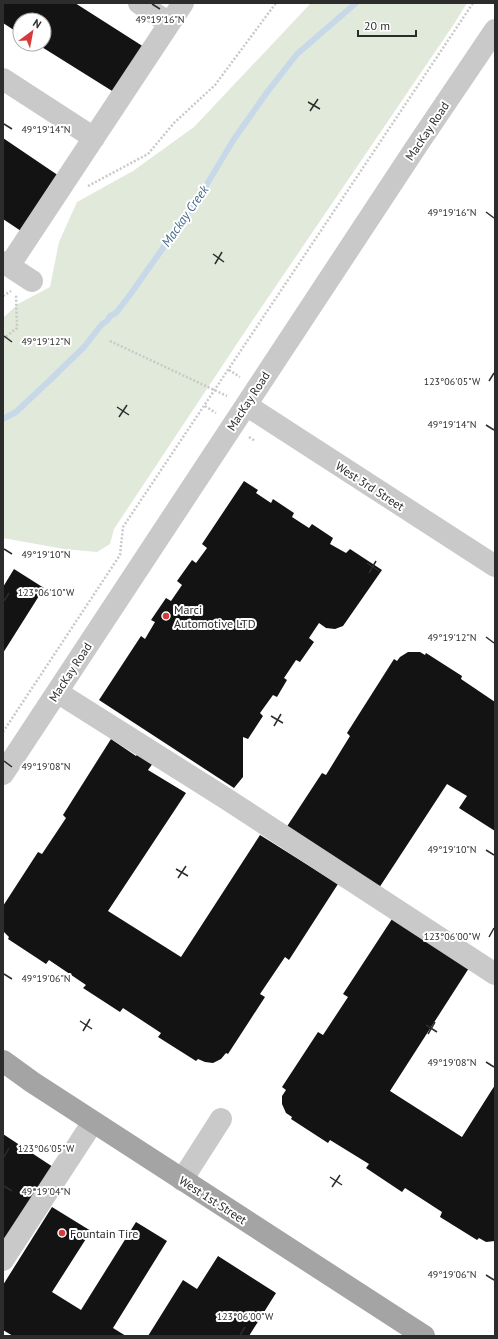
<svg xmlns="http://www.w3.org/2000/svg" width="498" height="1339" viewBox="0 0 498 1339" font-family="'PT Sans',sans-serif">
<rect width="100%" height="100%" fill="#fff"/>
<path fill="#e1e9da" d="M311,3H467L454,24L246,330L114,529L110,544L97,552L64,549L3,538V318L18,304L50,287L59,242L77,202L133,171L194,127Z"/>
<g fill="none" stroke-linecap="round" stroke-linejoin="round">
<path stroke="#c7d9e8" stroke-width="6" d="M3,419L16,412L49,381L84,347L102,324L107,321L110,316L116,313L132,292L201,194L234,139L268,91L297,54L356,3"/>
</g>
<path fill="#131313" d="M3,3H75L144,47L117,94L37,44H44V20H20V34L3,23Z
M3,138L65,180L27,235L3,219Z
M244,481L258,490L256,493L271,503L273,499L294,513L292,517L309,528L312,524L333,538L330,544L346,553L350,549L382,570L343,626L335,629L326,628L319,623L309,638L314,642L300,662L296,660L284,678L287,680L277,697L273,695L260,713L263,716L248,739L243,737V777L234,788L99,700L141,636L145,639L155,622L151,620L166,598L171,601L182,585L177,581L192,560L196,563L207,548L202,544Z
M14,569L44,588L3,653V587Z
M408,652H420L425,655L426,653L462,676L461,679L495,702V831L459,808L467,796L447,784L379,888L286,828L322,773L326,775L350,736L347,733L394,659L397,661L400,657Z
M111,739L136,756L141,749L156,759L148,770L186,793L108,911L181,957L260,835L338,884L289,960L285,957L260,994L265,997L228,1054L226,1053L221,1059L213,1063L205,1062L198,1059L196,1061L158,1037L161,1033L123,1008L120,1012L83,988L86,985L49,960L46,964L8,939L9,937L3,931V912L4,909L3,906L38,852L42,854L66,818L63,815Z
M392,919L469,968L390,1091L462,1137L495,1085V1241L486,1242L479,1238L477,1240L440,1217L442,1212L405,1188L402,1192L366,1168L369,1164L330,1140L328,1143L291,1119L292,1117L286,1113L282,1104V1096L286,1090L282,1087L318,1032L323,1035L348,997L343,994Z
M3,1134L53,1167L3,1244Z
M52,1207L91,1231L52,1292L81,1310L136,1222L167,1241L113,1328L126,1336H13L3,1330V1285Z
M218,1256L276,1293L249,1336H148L183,1280L197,1289Z"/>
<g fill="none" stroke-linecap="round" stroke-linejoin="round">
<path stroke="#c9c9c9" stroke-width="2.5" stroke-dasharray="2 2" stroke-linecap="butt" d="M88,186L148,154L174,123L215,85L276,3
M3,296L11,291
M3,339L17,328L16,294
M110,341L227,396
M229,370L240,377
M205,406L216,413
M249,437L255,441
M3,732L120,555L123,527L473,3"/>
<path stroke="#c9c9c9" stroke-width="22" d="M139,3L169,23
M3,79L94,138
M3,262L32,281
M9,266L183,3
M246,405L495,566
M57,692L225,798L495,974
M3,774L418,144L495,30
M182,1180L221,1119
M3,1260L93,1122"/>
<path stroke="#a4a4a4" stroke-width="22" d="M3,1061L32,1082L424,1336"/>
</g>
<path fill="none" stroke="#2c2c2c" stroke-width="1.5" d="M152,4L160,9M308,102L320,109M310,111L318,99M4,124L12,129M486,212L494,218M213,254L224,262M215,264L222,252M4,336L12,342M489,381L494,373M117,407L129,415M119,417L127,405M486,425L494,430M4,549L12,554M367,563L379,571M369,573L376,561M4,601L9,593M486,637L494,643M271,716L283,723M274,726L281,714M4,761L12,767M486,850L494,855M176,869L188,876M178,878L186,866M489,937L494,928M4,974L12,979M80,1021L92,1029M426,1025L437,1032M83,1031L90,1019M428,1034L435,1022M486,1062L494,1067M4,1157L9,1148M330,1177L342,1185M4,1186L12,1191M332,1187L340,1175M486,1275L494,1280M240,1335L245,1327"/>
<g fill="#d8393a" stroke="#fff" stroke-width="1.5">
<circle cx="166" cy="616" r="4"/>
<circle cx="62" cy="1233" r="4"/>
</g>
<g text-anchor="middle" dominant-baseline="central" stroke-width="4" stroke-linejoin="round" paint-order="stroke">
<g font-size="12" fill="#2c2c2c" stroke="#fff">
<text transform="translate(427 131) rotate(-56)">MacKay Road</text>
<text transform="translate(248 401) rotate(-57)">MacKay Road</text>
<text transform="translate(370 486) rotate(33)">West 3rd Street</text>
<text transform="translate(70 672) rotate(-57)">MacKay Road</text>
<text transform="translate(213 1200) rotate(33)">West 1st Street</text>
</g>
<g font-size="12" fill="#2c2c2c" stroke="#fff" text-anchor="start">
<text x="174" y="609">Marci<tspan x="174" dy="14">Automotive LTD</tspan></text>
<text x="70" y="1233">Fountain Tire</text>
</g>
<g font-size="13" font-style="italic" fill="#416788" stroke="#fff">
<text transform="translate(185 216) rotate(-55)">Mackay Creek</text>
</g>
</g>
<g font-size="10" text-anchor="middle" fill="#2c2c2c" stroke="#fff" stroke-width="4" stroke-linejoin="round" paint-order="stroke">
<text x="160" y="23">49°19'16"N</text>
<text x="46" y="133">49°19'14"N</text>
<text x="452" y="216">49°19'16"N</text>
<text x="46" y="345">49°19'12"N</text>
<text x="452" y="385">123°06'05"W</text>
<text x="452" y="428">49°19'14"N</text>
<text x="46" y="558">49°19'10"N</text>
<text x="46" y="596">123°06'10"W</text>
<text x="452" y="641">49°19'12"N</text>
<text x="46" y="770">49°19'08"N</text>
<text x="452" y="853">49°19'10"N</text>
<text x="452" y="940">123°06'00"W</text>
<text x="46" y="982">49°19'06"N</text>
<text x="452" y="1066">49°19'08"N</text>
<text x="46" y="1152">123°06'05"W</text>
<text x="46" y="1195">49°19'04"N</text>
<text x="452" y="1278">49°19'06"N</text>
<text x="245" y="1320">123°06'00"W</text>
</g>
<rect width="498" height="1339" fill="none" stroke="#2c2c2c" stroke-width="8"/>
<g transform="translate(32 32) rotate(32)"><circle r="19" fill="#ffffff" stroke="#ababab"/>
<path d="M0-3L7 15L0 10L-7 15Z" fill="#d8393a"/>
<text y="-6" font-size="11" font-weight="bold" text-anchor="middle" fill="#2c2c2c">N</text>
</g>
<path d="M358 30v6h58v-6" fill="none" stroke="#2c2c2c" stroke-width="2"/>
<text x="364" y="30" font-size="12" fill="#2c2c2c" stroke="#ffffff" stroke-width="3" paint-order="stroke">20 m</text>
</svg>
